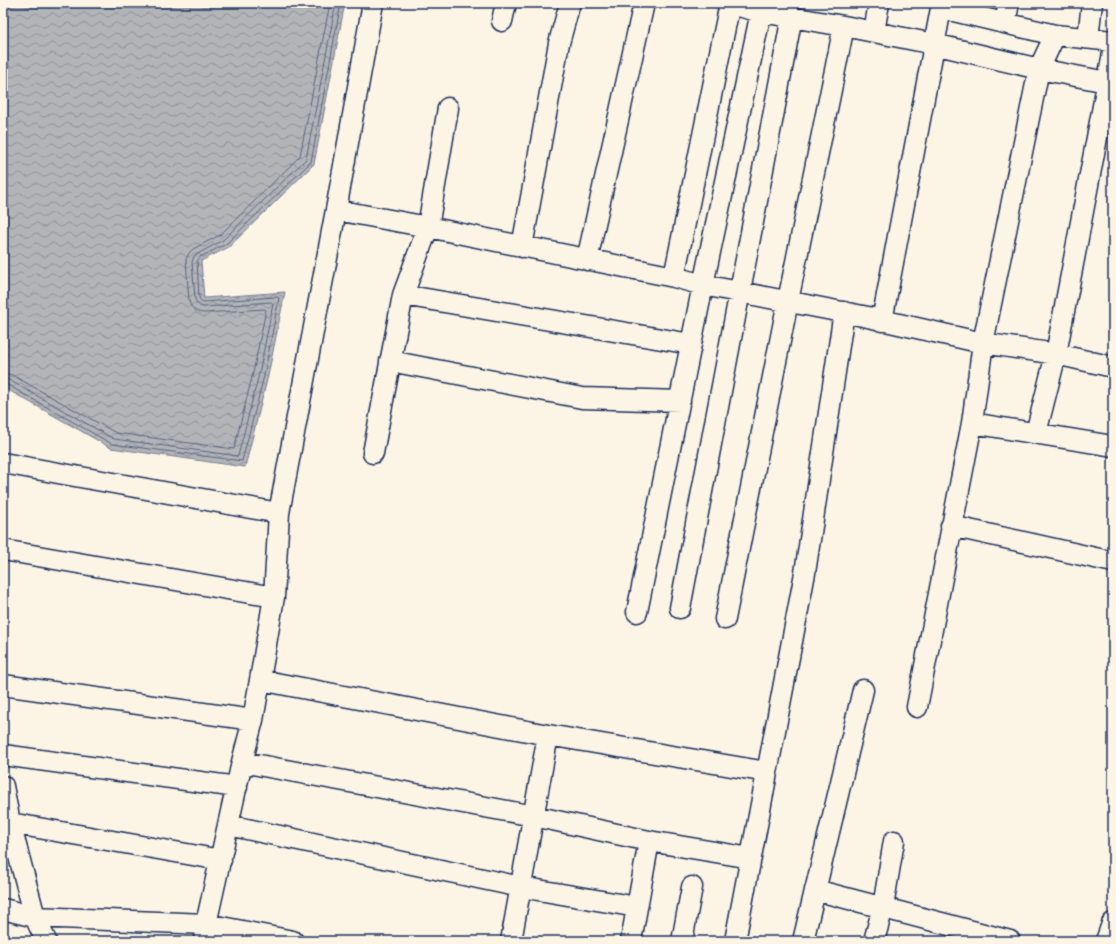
<svg xmlns="http://www.w3.org/2000/svg" width="1116" height="944" viewBox="0 0 1116 944" font-family="Sriracha,sans-serif">
<defs>
<pattern id="water-waves" width="16" height="10" patternUnits="userSpaceOnUse"><rect width="16" height="10" fill="#b2b4b8"/><path d="M0 5q4-4 8 0t8 0" fill="none" stroke="#909399"/></pattern>
</defs>
<rect width="100%" height="100%" fill="#fcf5e5"/>
<filter id="ink" filterUnits="userSpaceOnUse"><feTurbulence type="fractalNoise" baseFrequency=".025" numOctaves="2"/><feDisplacementMap in="SourceGraphic" scale="8" xChannelSelector="R" yChannelSelector="G"/><feConvolveMatrix kernelMatrix="1 2 1 2 8 2 1 2 1" color-interpolation-filters="sRGB"/></filter>
<g filter="url(#ink)">
<path fill="url(#water-waves)" stroke="#767f94" d="M3,3H345L314,164L229,247L201,261L204,298L285,292L268,376L245,467L111,448L3,387Z"/>
<g fill="none" stroke-linecap="round" stroke-linejoin="round">
<path stroke="#576482" stroke-width="1" d="M3,373L12,375L116,433L234,449L253,373L266,310L264,309L205,313C197,313 191,309 189,301L186,259L189,253L193,249L220,235L300,156L330,3
M3,379L9,380L114,439L238,456L259,374L273,304L271,302L205,307C199,307 196,304 195,298L192,262L194,256L223,240L306,159L336,3
M3,384H6L112,444L242,461L264,376L279,298L277,297L202,302L199,298L197,261L200,257L226,244L311,162L341,3"/>
<defs>
<path id="street" d="M727,3L761,12L844,26L934,44L1039,69L1107,82
M941,8L1055,35L1113,41
M502,21L506,3
M1005,23L1009,3
M874,32L879,3
M1088,38L1092,3
M336,210L428,227L674,277L703,285L868,317L983,343L1056,354L1113,367
M522,247L559,43L570,3
M587,260L644,3
M674,277L730,3
M403,295L691,344
M882,321L942,3
M390,361L582,398L680,401
M972,423L1113,446
M1036,433L1056,354L1113,53
M373,453L403,295L428,227L448,108
M3,463L279,513
M951,526L1113,562
M3,550L274,597
M680,608L792,16
M637,612L703,285L761,12
M725,619L788,301L844,26
M260,680L548,735L767,772
M3,685L253,720
M917,707L972,423L983,343L1039,69L1055,35
M3,755L237,787
M242,762L534,816L649,841L751,858
M3,786L10,823L35,917L46,941
M10,823L221,860
M228,825L521,887L637,907
M815,890L1010,941
M3,909L35,917L206,924L293,941
M204,941L206,924L242,762L253,720L260,680L274,597L279,513L336,210L373,3
M511,941L548,735
M631,941L649,841
M682,941L692,887
M735,941L805,573L844,312
M803,941L863,690
M874,941L883,907L894,841"/>
<path id="secondary" d="M1107,941L1113,924"/>
</defs>
<use href="#street" stroke="#1b2f5e" stroke-width="23"/>
<use href="#secondary" stroke="#1b2f5e" stroke-width="25"/>
<use href="#street" stroke="#fcf5e5" stroke-width="20"/>
<use href="#secondary" stroke="#fcf5e5" stroke-width="22"/>
</g>
</g>
<rect width="1116" height="944" fill="none" stroke="#fcf5e5" stroke-width="16"/>
<rect x="8" y="8" width="1100" height="928" fill="none" stroke="#1b2f5e" stroke-width="1.5" filter="url(#ink)"/>
</svg>
